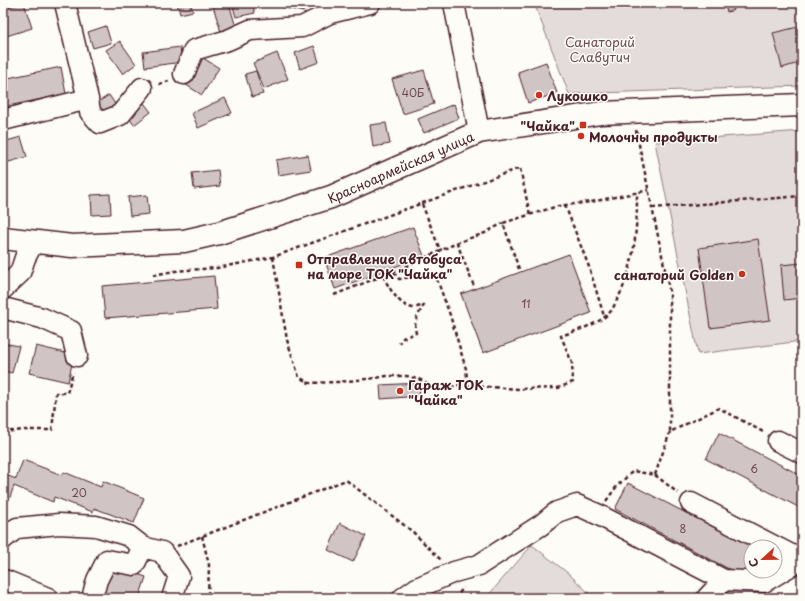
<svg xmlns="http://www.w3.org/2000/svg" width="805" height="601" viewBox="0 0 805 601" font-family="'Playpen Sans',sans-serif">
<rect width="100%" height="100%" fill="#fdfcf7"/>
<filter id="ink" filterUnits="userSpaceOnUse"><feTurbulence type="fractalNoise" baseFrequency=".025" numOctaves="2"/><feDisplacementMap in="SourceGraphic" scale="8" xChannelSelector="R" yChannelSelector="G"/><feConvolveMatrix kernelMatrix="1 2 1 2 8 2 1 2 1" color-interpolation-filters="sRGB"/></filter>
<g filter="url(#ink)">
<path fill="#e3dcda" stroke="#967e82" d="M534,3H802V86L569,94Z
M802,131V341L698,354L655,142Z
M532,545L569,574L594,598H486Z"/>
<path fill="#d0c5c4" stroke="#4a1f2b" d="M22,3H24L32,28L3,37V9Z
M177,3H190L193,11L180,14Z
M212,3H229L237,31L222,35Z
M232,3H252L255,13L236,17Z
M278,3H306L303,12L278,6Z
M724,3H732L734,10L727,12Z
M106,26L111,43L93,48L88,32Z
M802,26V62L782,68L773,33Z
M120,41L136,64L123,74L106,50Z
M314,46L319,62L300,69L295,53Z
M180,47L182,62L145,67L143,52Z
M277,53L288,79L264,89L253,63Z
M200,56L219,68L202,95L183,83Z
M546,62L557,93L528,103L518,72Z
M61,67L66,94L3,107V79Z
M424,70L434,104L403,114L392,79Z
M256,71L263,94L252,97L245,74Z
M109,95L117,107L103,117L95,104Z
M225,98L232,113L198,128L192,113Z
M144,103L151,112L134,125L127,115Z
M454,104L459,118L424,133L418,119Z
M386,123L390,144L373,147L370,125Z
M21,137L27,157L5,163L3,157V142Z
M308,155L311,170L278,175L276,160Z
M218,170L220,186L194,189L192,173Z
M110,194L111,214L92,215L91,195Z
M147,195L149,214L130,216L128,197Z
M413,227L424,256L335,289L324,258Z
M758,239L770,320L710,328L699,248Z
M569,254L591,313L483,353L461,294Z
M802,263V298L784,300L781,265Z
M214,276L217,309L105,318L102,286Z
M3,343L19,346L12,373L3,371Z
M36,346L74,355L68,382L29,373Z
M419,383L420,396L381,399L380,385Z
M719,433L802,476V509L706,459Z
M23,460L62,475L64,472L101,487L103,481L144,498L134,523L94,508L93,512L54,497L53,502L14,486L9,500L3,498V474L16,479Z
M628,483L752,547L751,564L744,577L615,509Z
M340,523L366,536L353,562L328,550Z
M111,565L146,577L139,598H100Z"/>
<g fill="none" stroke-linecap="round" stroke-linejoin="round">
<defs>
<path id="minor" d="M65,3L88,99L90,112L100,123L120,115L142,88
M454,3L479,132
M184,74L194,50L228,40L250,30L302,27L330,13L370,3
M3,120L88,99
M3,289L20,273L25,258L34,241
M3,308L42,318L71,331L77,356
M778,441L802,453
M691,503L801,560
M3,539L17,528L59,524L96,526L129,536L143,547L162,552L179,576L172,598
M3,580L7,581L48,598
M92,598L97,580L107,560L134,565L143,547
M403,598L417,588L454,572L479,565L541,525L557,512L577,505L597,514L724,580
M707,598L724,580L764,582L802,559"/>
<g id="major">
<path id="s1" d="M3,238L72,246L184,241L219,233L331,197L479,132L601,113L802,105"/>
</g>
</defs>
<use href="#minor" stroke="#4a1f2b" stroke-width="23"/>
<use href="#major" stroke="#4a1f2b" stroke-width="25"/>
<path stroke="#4a1f2b" stroke-width="2.5" stroke-dasharray="4 3" stroke-linecap="butt" d="M159,84L169,81
M636,130L670,294V432L719,408L765,433
M422,204L440,250L442,249
M565,205L589,267L604,316
M652,208L802,196
M456,243L485,233L503,223
M273,257L287,340L299,377L309,383L338,382L376,378L386,376H407L421,380L432,388H447L459,385L467,378L466,369L450,315L438,282L430,273C419,273 410,278 399,279L393,271
M519,269L503,223L558,206L591,202L649,190
M153,275L175,271L217,268L273,257L520,168L530,215
M383,276C388,286 400,308 414,308C417,307 421,306 424,305C418,315 413,322 416,333L403,338L399,343
M334,295L407,266L457,243L475,289
M459,385L519,389L558,388L573,382L572,363L561,336C577,330 599,325 611,311C613,308 615,304 617,300C635,267 637,230 637,193
M3,432L24,430H52L56,393H67L73,372
M655,475L678,493
M606,501L617,486L633,471L655,475L670,432
M202,536L209,565L208,598
M177,546L346,480L413,532L441,560
M454,598L464,588"/>
<use href="#minor" stroke="#fdfcf7" stroke-width="20"/>
<use href="#major" stroke="#fdfcf7" stroke-width="22"/>
</g>
</g>
<g fill="#c8321e" stroke="#fdfcf7" stroke-width="1.5">
<circle cx="539" cy="95" r="4"/>
<rect x="579" y="121" width="8" height="8" rx="2"/>
<circle cx="581" cy="136" r="4"/>
<rect x="295" y="261" width="8" height="8" rx="2"/>
<circle cx="742" cy="274" r="4"/>
<circle cx="400" cy="391" r="4"/>
</g>
<g text-anchor="middle" dominant-baseline="central" stroke-width="3" stroke-linejoin="round" paint-order="stroke">
<g font-size="11" fill="#6c4851">
<text x="413" y="92">40Б</text>
<text x="526" y="303">11</text>
<text x="754" y="468">6</text>
<text x="79" y="492">20</text>
<text x="683" y="528">8</text>
</g>
<g font-size="13" fill="#704e57" stroke="#fdfcf7">
<text x="600" y="41">Санаторий<tspan x="600" dy="15">Славутич</tspan></text>
</g>
<g font-size="13" font-weight="bold" fill="#4a1f2b" stroke="#fdfcf7" text-anchor="start">
<text x="547" y="95">Лукошко</text>
<text x="575" y="125" text-anchor="end">"Чайка"</text>
<text x="589" y="136">Молочны продукты</text>
<text x="307" y="258">Отправление автобуса<tspan x="307" dy="15">на море ТОК "Чайка"</tspan></text>
<text x="734" y="274" text-anchor="end">санаторий Golden</text>
<text x="408" y="384">Гараж ТОК<tspan x="408" dy="15">"Чайка"</tspan></text>
</g>
<g font-size="13" fill="#4a1f2b" stroke="#fdfcf7">
<text stroke="none"><textPath href="#s1" startOffset="411">Красноармейская улица</textPath></text>
</g>
</g>
<rect width="805" height="601" fill="none" stroke="#fdfcf7" stroke-width="16"/>
<rect x="8" y="8" width="789" height="585" fill="none" stroke="#4a1f2b" stroke-width="1.5" filter="url(#ink)"/>
<g transform="translate(763 559) rotate(248)"><circle r="19" fill="#fdfcf7" stroke="#b5a4a5"/>
<path d="M0-3L7 15L0 10L-7 15Z" fill="#c8321e"/>
<text y="-6" font-size="11" font-weight="bold" text-anchor="middle" fill="#4a1f2b">С</text>
</g>
</svg>
